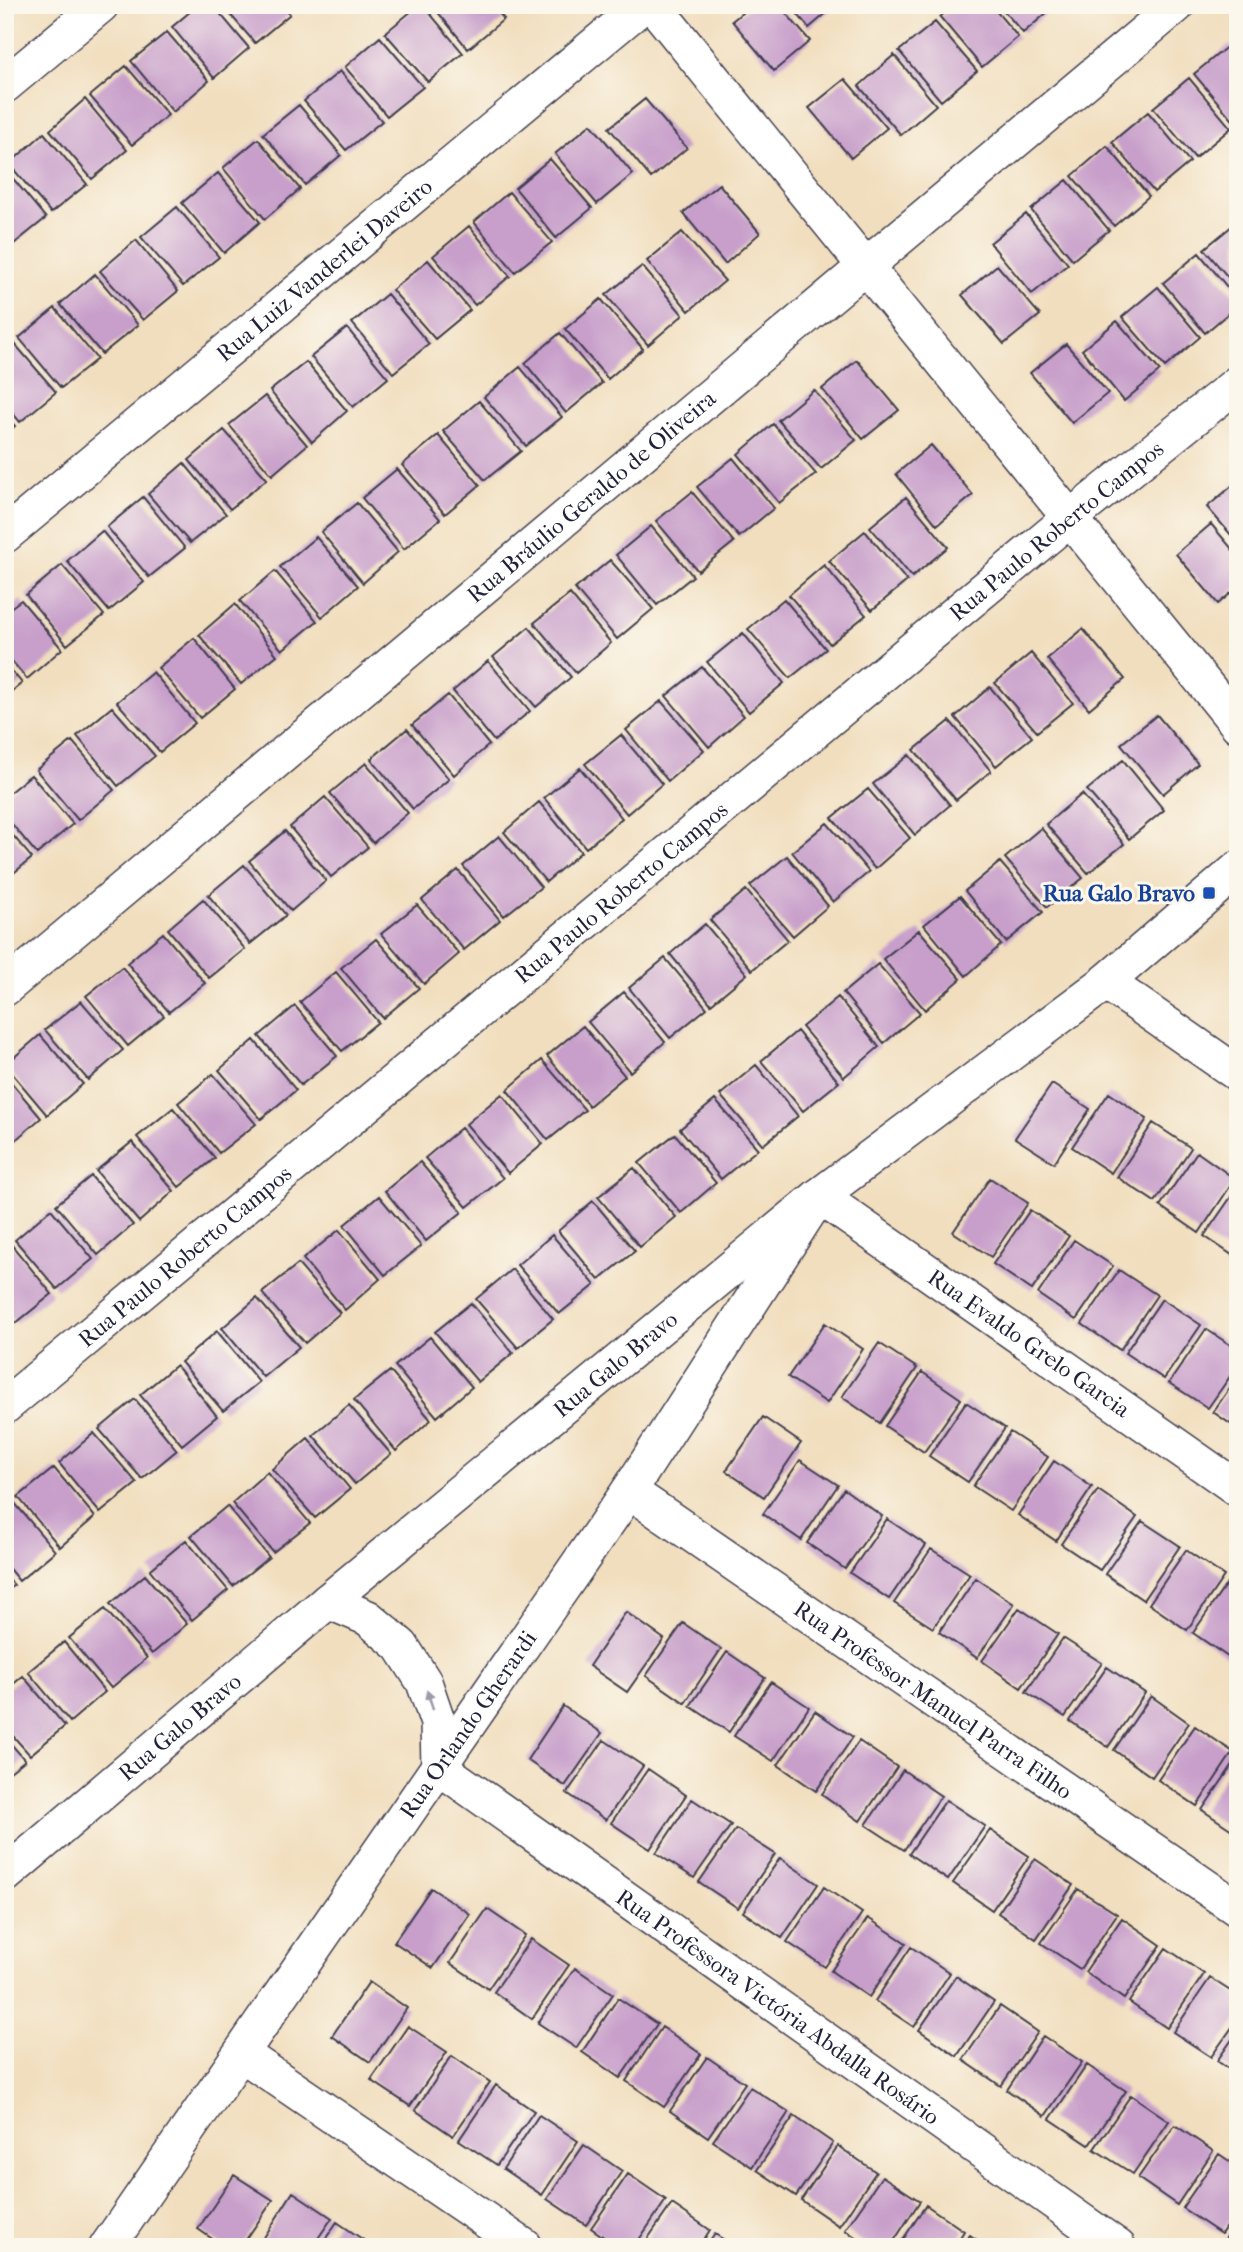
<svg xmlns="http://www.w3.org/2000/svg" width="1243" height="2252" viewBox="0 0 1243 2252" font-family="'IM FELL French Canon',serif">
<rect width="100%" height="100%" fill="#fbf7ec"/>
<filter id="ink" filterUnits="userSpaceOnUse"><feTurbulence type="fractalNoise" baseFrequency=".0143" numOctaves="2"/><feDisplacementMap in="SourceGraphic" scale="14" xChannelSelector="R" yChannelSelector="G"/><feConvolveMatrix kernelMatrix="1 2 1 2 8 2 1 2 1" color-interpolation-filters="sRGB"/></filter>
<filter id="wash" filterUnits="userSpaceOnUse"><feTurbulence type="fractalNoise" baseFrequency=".00686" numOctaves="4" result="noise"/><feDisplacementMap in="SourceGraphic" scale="28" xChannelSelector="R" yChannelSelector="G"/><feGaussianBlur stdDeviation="1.57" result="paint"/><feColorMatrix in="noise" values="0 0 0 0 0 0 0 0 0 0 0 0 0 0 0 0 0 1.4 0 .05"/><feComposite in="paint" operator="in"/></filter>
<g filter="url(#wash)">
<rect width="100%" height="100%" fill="#f1debe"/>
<g id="blocks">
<path fill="#c79fca" d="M198,5H213L249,48L214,78L172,27Z
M222,5H283L290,14L255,43Z
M419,5H423L463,53L428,82L385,33Z
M432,5H492L504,19L468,49Z
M752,5H779L810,41L774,71L732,21Z
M790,5H836L809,28Z
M954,5H991L1018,37L982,67L940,17Z
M999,5H1056L1023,33Z
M935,22L977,71L941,101L899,51Z
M167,32L209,81L173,112L131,61Z
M380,37L423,87L387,116L345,67Z
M1229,45L1238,54V122L1236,124L1194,74Z
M894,55L936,105L901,135L859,86Z
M126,66L168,115L132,145L90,96Z
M340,71L382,121L346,150L304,101Z
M1189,78L1231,128L1195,158L1153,108Z
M845,79L887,128L851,158L809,108Z
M85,99L127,150L92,179L50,130Z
M645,99L687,148L651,178L609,128Z
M299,105L341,155L305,185L263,134Z
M1148,112L1190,162L1154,192L1112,142Z
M591,124L633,174L597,204L555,154Z
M44,133L87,184L51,213L9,164Z
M258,139L300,189L265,219L223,168Z
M1107,146L1149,196L1114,226L1072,176Z
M550,159L592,208L556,238L515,188Z
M5,169L46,218L10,247L5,241Z
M218,173L260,222L224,253L182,203Z
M1067,180L1109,230L1073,260L1031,210Z
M719,184L760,233L725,264L683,213Z
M509,192L552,242L515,272L474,222Z
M177,207L219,257L183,286L141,237Z
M1026,214L1068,264L1032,294L990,243Z
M1238,221V289L1204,249Z
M469,226L510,276L475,305L433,256Z
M682,232L725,281L689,311L647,261Z
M136,240L178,291L143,320L100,271Z
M1199,253L1238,300V305L1205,333L1163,283Z
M428,260L470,310L435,339L392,290Z
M997,265L1040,315L1004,344L962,295Z
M642,266L683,315L648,345L606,295Z
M95,274L138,325L102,354L60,304Z
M1158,287L1200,337L1165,367L1122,317Z
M387,294L429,344L393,373L352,323Z
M601,299L643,349L608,379L565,329Z
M55,308L97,359L61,388L19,338Z
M1117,321L1160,371L1124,401L1082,350Z
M347,328L388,378L353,407L311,357Z
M560,333L602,383L566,413L525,363Z
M14,343L56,392L20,422L5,404V350Z
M1066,344L1108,393L1072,423L1030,373Z
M857,360L899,410L863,439L822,389Z
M306,362L347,411L312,442L270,391Z
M520,367L562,417L526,446L484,397Z
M814,390L856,440L821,469L778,420Z
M265,396L307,445L272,475L229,425Z
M479,401L521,451L485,480L443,431Z
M5,415L15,426L5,435Z
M773,424L816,474L779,503L738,454Z
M224,430L267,479L230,509L189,460Z
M438,435L480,485L445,514L402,465Z
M931,445L973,495L937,525L896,474Z
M733,458L774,508L739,537L697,487Z
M184,463L226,514L190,543L148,494Z
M397,469L440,519L404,549L362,498Z
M1238,481V543L1207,507Z
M692,492L734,542L698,571L656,521Z
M143,497L185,548L149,577L107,527Z
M906,497L948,547L912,577L870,527Z
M357,503L398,552L363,583L321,532Z
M1211,524L1238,556V587L1218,604L1176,554Z
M651,526L693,576L657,605L616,555Z
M102,531L144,582L109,611L67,561Z
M865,531L907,581L872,610L829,561Z
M316,537L358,586L322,617L280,567Z
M610,560L653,609L617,639L575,589Z
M62,565L104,615L67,645L26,595Z
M824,565L866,615L830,644L789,595Z
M275,571L317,621L282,650L240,601Z
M570,594L611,643L576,673L534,623Z
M784,599L826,649L790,678L748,629Z
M21,600L62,649L27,679L5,653V612Z
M235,604L277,655L241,684L199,635Z
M529,627L571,677L536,707L493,657Z
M1083,629L1125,679L1089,709L1047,659Z
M743,633L784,683L749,712L707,662Z
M194,638L235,689L200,718L158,668Z
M1031,653L1073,703L1037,732L995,683Z
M488,661L530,711L494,741L453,691Z
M5,663L22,683L5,697Z
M702,667L744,716L709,747L666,696Z
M153,672L195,723L160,752L117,702Z
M990,687L1032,737L996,766L955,717Z
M448,695L489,745L454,775L412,725Z
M661,701L704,750L668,781L626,730Z
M112,707L155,756L118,786L77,736Z
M1157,715L1198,764L1163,794L1121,744Z
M950,721L991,771L956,800L914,750Z
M407,729L449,779L413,809L371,759Z
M621,735L662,784L627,814L585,764Z
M72,741L114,790L78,820L36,770Z
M909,755L950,805L915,835L873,784Z
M1123,760L1164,810L1129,839L1087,790Z
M366,763L408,813L373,843L330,793Z
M580,768L622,818L586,848L544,798Z
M31,775L73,824L37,854L5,816V796Z
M868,789L910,838L875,869L832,818Z
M1082,794L1124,844L1088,873L1046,824Z
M325,797L368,847L331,877L290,827Z
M539,802L581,852L546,882L504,832Z
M827,823L869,872L833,902L792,852Z
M5,826L32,858L5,880Z
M1041,828L1083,878L1047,907L1005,858Z
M285,831L326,881L291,911L249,861Z
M499,836L541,887L504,916L463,866Z
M787,856L828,906L793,936L750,886Z
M1000,862L1043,912L1006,942L965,891Z
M244,865L286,915L250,944L208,895Z
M458,870L500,920L464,950L422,900Z
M746,890L788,940L752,970L710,920Z
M960,896L1001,945L966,976L924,925Z
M203,899L245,949L209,978L168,929Z
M417,905L459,954L424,984L381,934Z
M705,924L747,974L711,1004L670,954Z
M919,930L961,979L925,1010L883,959Z
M163,933L205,983L169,1012L127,963Z
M376,939L419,988L383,1018L341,968Z
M665,958L707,1008L670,1038L629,988Z
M878,964L920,1013L884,1043L843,993Z
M122,967L164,1016L128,1046L86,996Z
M336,972L378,1022L342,1051L300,1002Z
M624,992L665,1042L630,1072L588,1022Z
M838,997L879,1047L844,1077L802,1027Z
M81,1001L123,1050L88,1080L45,1030Z
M295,1006L337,1056L301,1085L259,1036Z
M583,1026L625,1076L589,1106L547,1056Z
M797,1031L839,1082L803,1111L761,1061Z
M40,1035L83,1084L47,1115L5,1065Z
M254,1040L296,1090L261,1119L219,1070Z
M542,1060L585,1110L548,1140L507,1090Z
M756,1065L798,1116L763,1145L720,1095Z
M213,1074L256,1124L219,1153L178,1103Z
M5,1075L41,1118L5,1149Z
M1052,1084L1090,1109L1054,1163L1015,1138Z
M1109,1093L1147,1119L1111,1173L1072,1147Z
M502,1094L543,1144L508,1173L466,1124Z
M715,1100L758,1149L721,1179L680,1129Z
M173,1108L215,1158L179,1187L137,1137Z
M1153,1123L1191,1148L1155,1202L1117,1177Z
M461,1128L503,1178L467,1207L425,1158Z
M675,1134L716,1183L681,1213L639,1163Z
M132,1142L174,1191L139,1222L96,1171Z
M1197,1152L1235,1179L1199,1233L1160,1206Z
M420,1162L462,1212L426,1241L385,1191Z
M634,1168L676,1217L640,1247L598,1197Z
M91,1176L133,1225L98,1255L56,1205Z
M990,1178L1028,1203L991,1257L953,1232Z
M1238,1187V1259L1204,1236Z
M379,1196L421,1246L385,1275L344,1225Z
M593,1201L635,1251L599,1280L558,1231Z
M51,1209L93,1259L57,1289L15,1240Z
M1030,1210L1069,1236L1032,1290L993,1264Z
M339,1230L380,1279L345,1310L303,1259Z
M552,1235L595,1285L559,1314L517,1265Z
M1074,1240L1113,1266L1076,1320L1038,1294Z
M10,1243L52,1294L16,1323L5,1310V1247Z
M298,1264L340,1313L305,1343L262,1293Z
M512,1269L553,1319L518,1348L476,1299Z
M1119,1270L1157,1295L1120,1350L1082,1324Z
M257,1298L299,1347L263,1377L222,1328Z
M1162,1299L1201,1325L1164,1379L1125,1353Z
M471,1303L513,1353L478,1382L435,1332Z
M825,1323L863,1349L827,1403L788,1377Z
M1206,1329L1238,1350V1365L1208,1408L1169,1383Z
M217,1331L259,1382L223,1411L181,1362Z
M430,1337L472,1387L437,1417L395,1366Z
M879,1343L917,1368L880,1423L842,1397Z
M176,1365L217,1416L182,1445L140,1395Z
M390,1371L431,1420L396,1451L354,1400Z
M922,1372L961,1399L924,1452L885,1426Z
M1238,1376V1429L1213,1412Z
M135,1399L177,1450L142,1479L99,1429Z
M966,1402L1005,1428L968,1482L929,1456Z
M349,1405L391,1454L355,1484L313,1435Z
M763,1417L801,1443L764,1497L726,1471Z
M1010,1432L1048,1457L1011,1511L973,1486Z
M94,1433L137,1483L100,1513L59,1463Z
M308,1438L350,1489L315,1518L272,1469Z
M800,1460L838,1485L801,1540L763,1514Z
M1054,1461L1092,1487L1056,1541L1018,1515Z
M54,1468L95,1517L60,1547L18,1497Z
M267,1472L310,1523L273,1552L232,1503Z
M844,1489L882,1516L845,1569L807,1543Z
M1098,1490L1137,1517L1100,1570L1061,1544Z
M13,1501L55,1551L19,1581L5,1564V1508Z
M227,1506L269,1557L233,1586L191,1536Z
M887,1519L926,1545L889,1599L850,1573Z
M1142,1521L1180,1546L1143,1600L1105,1574Z
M186,1540L228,1590L192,1620L150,1570Z
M931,1549L970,1574L933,1628L894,1603Z
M1186,1550L1224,1576L1187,1630L1149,1604Z
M5,1575L14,1585L5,1592Z
M145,1575L187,1624L152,1654L110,1604Z
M976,1578L1014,1604L977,1658L939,1632Z
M1230,1579L1238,1585V1649L1231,1659L1193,1633Z
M1019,1608L1058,1634L1021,1688L982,1661Z
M105,1609L147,1658L111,1688L69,1638Z
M626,1612L664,1639L627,1692L589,1666Z
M683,1623L721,1649L685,1703L646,1676Z
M1063,1638L1102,1663L1065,1717L1026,1692Z
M64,1642L105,1692L70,1722L28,1672Z
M727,1652L765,1678L729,1732L690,1706Z
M1107,1667L1145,1693L1108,1747L1070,1721Z
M23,1676L65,1726L30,1755L5,1727V1691Z
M771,1682L809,1707L773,1761L734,1736Z
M1151,1696L1189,1723L1152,1777L1114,1750Z
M563,1706L602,1733L565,1786L527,1760Z
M815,1711L853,1737L816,1791L778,1765Z
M1195,1726L1233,1752L1197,1806L1158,1780Z
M5,1737L25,1760L5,1776Z
M604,1740L643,1766L606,1820L567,1793Z
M859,1741L897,1767L860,1821L822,1794Z
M1238,1757V1834L1202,1810Z
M648,1769L686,1795L650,1849L611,1823Z
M903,1770L941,1796L904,1850L866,1825Z
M692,1799L731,1825L694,1878L656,1853Z
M946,1800L985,1826L948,1880L909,1854Z
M736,1829L775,1854L738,1908L699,1882Z
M990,1830L1029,1856L992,1910L953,1883Z
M780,1858L818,1884L782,1938L743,1912Z
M1035,1859L1073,1885L1036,1939L998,1913Z
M824,1887L862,1913L825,1967L787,1942Z
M431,1888L470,1914L433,1968L394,1942Z
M1078,1889L1117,1914L1080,1969L1041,1943Z
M487,1909L525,1935L488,1989L450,1963Z
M868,1918L906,1943L869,1997L831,1971Z
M1122,1918L1161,1945L1124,1999L1085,1972Z
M531,1939L569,1965L532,2019L494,1992Z
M911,1947L950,1973L914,2027L875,2001Z
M1166,1948L1204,1974L1167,2028L1129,2002Z
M575,1968L613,1994L576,2048L538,2023Z
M956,1976L994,2002L957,2056L919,2030Z
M1210,1978L1238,1996V2019L1211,2057L1173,2032Z
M369,1982L407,2008L370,2062L332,2036Z
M618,1998L657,2024L620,2078L582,2052Z
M1000,2006L1038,2032L1001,2086L963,2060Z
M408,2026L447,2052L410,2106L371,2080Z
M662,2027L701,2054L664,2107L626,2081Z
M1238,2031V2075L1217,2061Z
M1043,2036L1082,2062L1045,2116L1007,2090Z
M452,2056L490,2082L453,2136L415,2110Z
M707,2057L745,2083L708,2137L670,2111Z
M1087,2065L1126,2091L1089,2145L1050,2119Z
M496,2085L534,2111L497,2165L459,2140Z
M750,2087L789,2112L752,2167L713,2141Z
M1131,2095L1169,2121L1133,2174L1094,2149Z
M539,2115L578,2141L542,2195L503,2169Z
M794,2116L833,2143L796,2196L757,2170Z
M1175,2125L1213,2151L1177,2205L1138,2178Z
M584,2145L622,2171L586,2225L547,2199Z
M838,2146L876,2172L839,2226L801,2200Z
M1219,2154L1238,2167V2209L1221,2234L1182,2208Z
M628,2174L666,2200L634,2247H618L591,2228Z
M234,2175L273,2200L241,2247H224L198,2229Z
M882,2176L920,2201L890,2247H871L845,2230Z
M293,2192L332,2218L312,2247H258Z
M672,2204L710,2230L699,2247H642Z
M926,2205L964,2231L954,2247H898Z
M1238,2221V2245L1226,2238Z
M337,2222L374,2247H320Z
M715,2234L735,2247H706Z
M970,2235L987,2247H962Z"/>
</g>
</g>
<g filter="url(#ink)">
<use href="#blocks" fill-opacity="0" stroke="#413e4f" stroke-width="2"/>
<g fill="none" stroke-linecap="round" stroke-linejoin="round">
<defs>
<g id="street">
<path d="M653,5L1238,725"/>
<path d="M5,85L101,5"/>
<path id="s1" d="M5,535L643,5"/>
<path d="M1106,982L1238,1074"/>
<path id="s2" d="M5,988L1177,5"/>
<path id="s3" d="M5,1406L1070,518L1238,383"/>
<path id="s4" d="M629,1491L1238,1909"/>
<path id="s5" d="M328,1601L368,1618L401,1646L424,1682L438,1723L439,1767L1118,2247"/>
<path id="s6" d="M5,1875L328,1601L819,1196L1106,982L1238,869"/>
<path d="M242,2054L525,2247"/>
<path id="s7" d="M107,2247L629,1491L819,1196L1238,1489"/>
</g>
</defs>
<use href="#street" stroke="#413e4f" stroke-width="38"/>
<use href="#street" stroke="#fff" stroke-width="35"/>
</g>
<defs><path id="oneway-solid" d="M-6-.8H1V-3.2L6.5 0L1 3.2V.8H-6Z" transform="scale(1.75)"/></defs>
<use fill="#9c9ca7" href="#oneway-solid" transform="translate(430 1700) rotate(-108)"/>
</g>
<rect fill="#1a4fb4" stroke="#fbf7ec" stroke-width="2.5" x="1202" y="886" width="14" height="14" rx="3.5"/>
<g text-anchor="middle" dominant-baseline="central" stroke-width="6" stroke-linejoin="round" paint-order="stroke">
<g font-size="23" fill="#22223b" stroke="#fbf7ec">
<text stroke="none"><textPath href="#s1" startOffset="415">Rua Luiz Vanderlei Daveiro</textPath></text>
<text stroke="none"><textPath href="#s2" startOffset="765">Rua Bráulio Geraldo de Oliveira</textPath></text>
<text stroke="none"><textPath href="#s3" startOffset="1368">Rua Paulo Roberto Campos</textPath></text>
<text stroke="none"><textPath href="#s3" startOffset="802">Rua Paulo Roberto Campos</textPath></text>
<text stroke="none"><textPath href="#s3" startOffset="234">Rua Paulo Roberto Campos</textPath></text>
<text stroke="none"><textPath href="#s7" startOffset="1526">Rua Evaldo Grelo Garcia</textPath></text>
<text stroke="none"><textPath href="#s6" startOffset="796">Rua Galo Bravo</textPath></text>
<text stroke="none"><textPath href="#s4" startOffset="369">Rua Professor Manuel Parra Filho</textPath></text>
<text stroke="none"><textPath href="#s7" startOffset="635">Rua Orlando Gherardi</textPath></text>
<text stroke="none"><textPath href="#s6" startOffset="229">Rua Galo Bravo</textPath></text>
<text stroke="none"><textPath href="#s5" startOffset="632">Rua Professora Victória Abdalla Rosário</textPath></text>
</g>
<g font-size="23" font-weight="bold" fill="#164399" stroke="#fbf7ec" text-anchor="end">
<text x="1195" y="893">Rua Galo Bravo</text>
</g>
</g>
<rect width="1243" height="2252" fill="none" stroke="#fbf7ec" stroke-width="28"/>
</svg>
